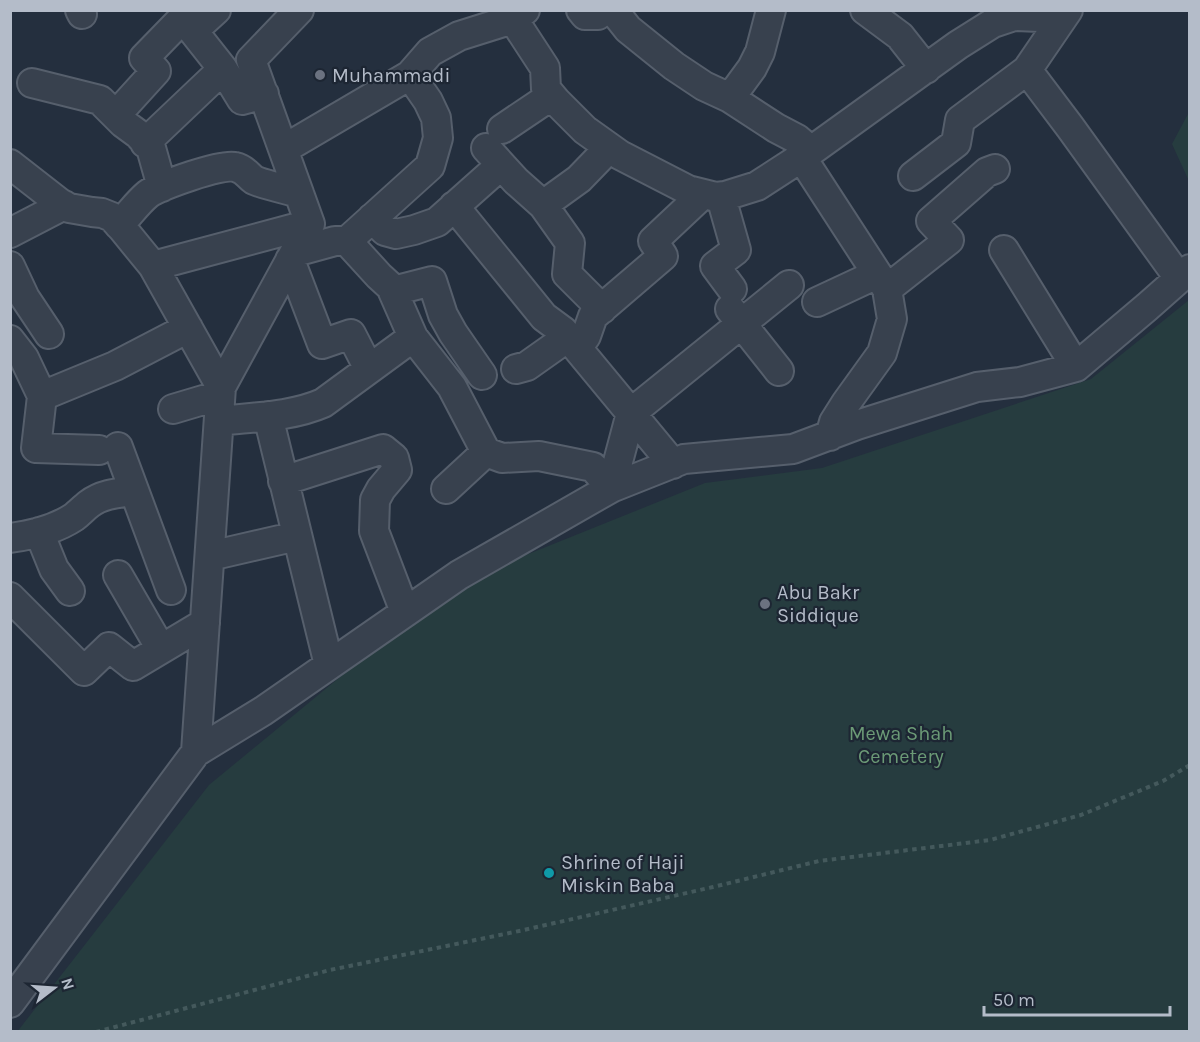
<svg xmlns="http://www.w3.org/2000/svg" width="1200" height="1042" viewBox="0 0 1200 1042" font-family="Karla,sans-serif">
<rect width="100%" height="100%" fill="#242f3e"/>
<path fill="#263c3f" d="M1189,112V181L1172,144Z
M1189,300V1031L17,1032L209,785L340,677L469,578L705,483L822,468L1091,379Z"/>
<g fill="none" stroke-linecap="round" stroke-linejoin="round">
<defs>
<path id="minor" d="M80,10L82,14
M216,10L193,31L223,69L242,100L264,94
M581,10L585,15H598L604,10
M613,10L628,29L674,66L704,86L730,98L776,128L797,139L811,151
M865,10L900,36L926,69
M513,19L545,68L546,89L556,101L585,130L620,155L688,190L716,197L725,196L757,186L811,151L958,45L993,23L1014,16L1062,18
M1027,70L1070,127L1179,278
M32,83L100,100L123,123L138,134L151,148L162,187
M730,98L752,68L760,52L771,10
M116,115L156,71L144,58L179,22L185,20L193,31
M502,129L551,96
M145,143L223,69
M486,148L516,181L543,205
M284,149L410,75L430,52L459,36L513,19L525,10
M802,158L887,289L892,319L882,353L846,403L834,422L830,436
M10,164L60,203L69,208L92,212L102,213L112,217L122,228L153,266L221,387
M913,176L956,143L960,120L1027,70L1068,10
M721,197L736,250L715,266L732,289
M454,206L544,317L563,331L673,464
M372,218L385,231L396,234L414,230L437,222L501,165
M119,225C129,215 137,203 148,194C159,186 222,163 235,167C245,169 247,175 254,180C262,184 289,190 299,193
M10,233L64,205
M347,241L379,276L391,287L413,337L452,387L486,452L502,458L539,456L593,467L611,488
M1004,250L1076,367
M295,252L335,241H347L430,166L438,138L436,118L428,101L410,75
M290,260L322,344L351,334L369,369
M10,266L25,298L49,334
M153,266L310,224
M887,289L949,240L931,221L987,172L995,169
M393,291L432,281L443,315L453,333L482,375
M817,302L877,274
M602,309L567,274L570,243L543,205L579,179L609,148
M730,309L779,371
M10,340L24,358L42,396L36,448L99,450
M577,348L586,336L593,316L663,256L653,241L703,194
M516,369L527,366L568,337
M42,396L115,366L188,328
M173,409L220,395
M268,416L329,665
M219,421C253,417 291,417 323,403L413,337
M118,447L171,590
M283,481L383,449L394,458L397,470L381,489L375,500L374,531L405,612
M611,488L631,413L789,285
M446,489L486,452
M39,532L54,569L70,591
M10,538C32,535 56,529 74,517C79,513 84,508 89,504C102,494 118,493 134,491
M210,556L297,536
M118,575L161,649
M10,597L84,671L109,647L133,666L205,623
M196,752L263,711L459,575L611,488L684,459L793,449L857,425L977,387L1020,382L1076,367L1147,307L1190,269
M10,1003L196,752L221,387L310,224L251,60L299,10"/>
</defs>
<use href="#minor" stroke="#565f6c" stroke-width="32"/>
<path stroke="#44595c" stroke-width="4" stroke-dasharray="4.5 4.5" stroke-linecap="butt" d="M96,1032L330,970L524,930L713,887L819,861L990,840L1081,815L1163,781L1190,765"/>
<use href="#minor" stroke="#38414e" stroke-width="28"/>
</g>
<g fill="#6b7280" stroke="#1d2633" stroke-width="2">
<circle cx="320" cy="75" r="6"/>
<circle cx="765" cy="604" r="6"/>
</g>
<circle fill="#0f9aa8" stroke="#1d2633" stroke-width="2" cx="549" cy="873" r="6"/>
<g text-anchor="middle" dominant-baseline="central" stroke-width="4.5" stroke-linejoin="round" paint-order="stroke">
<g font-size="20" fill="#b4bcc9" stroke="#1d2633" text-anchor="start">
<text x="332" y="75">Muhammadi</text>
<text x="777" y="592">Abu Bakr<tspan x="777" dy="23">Siddique</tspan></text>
<text x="561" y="862">Shrine of Haji<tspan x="561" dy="23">Miskin Baba</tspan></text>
</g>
<g font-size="20" fill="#6b9a76" stroke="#1d2633">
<text x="901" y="733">Mewa Shah<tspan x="901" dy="23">Cemetery</tspan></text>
</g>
</g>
<rect width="1200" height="1042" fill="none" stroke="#b4bcc9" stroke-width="24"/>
<g transform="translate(54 988) rotate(73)" stroke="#1d2633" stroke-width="4.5" paint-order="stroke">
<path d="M0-4.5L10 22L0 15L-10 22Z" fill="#b4bcc9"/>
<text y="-9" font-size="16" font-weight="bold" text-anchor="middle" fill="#b4bcc9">N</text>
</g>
<path d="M984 1006v9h186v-9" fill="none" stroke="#b4bcc9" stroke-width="3"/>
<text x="993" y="1006" font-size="18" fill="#b4bcc9" stroke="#1d2633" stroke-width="4.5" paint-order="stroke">50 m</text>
</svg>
